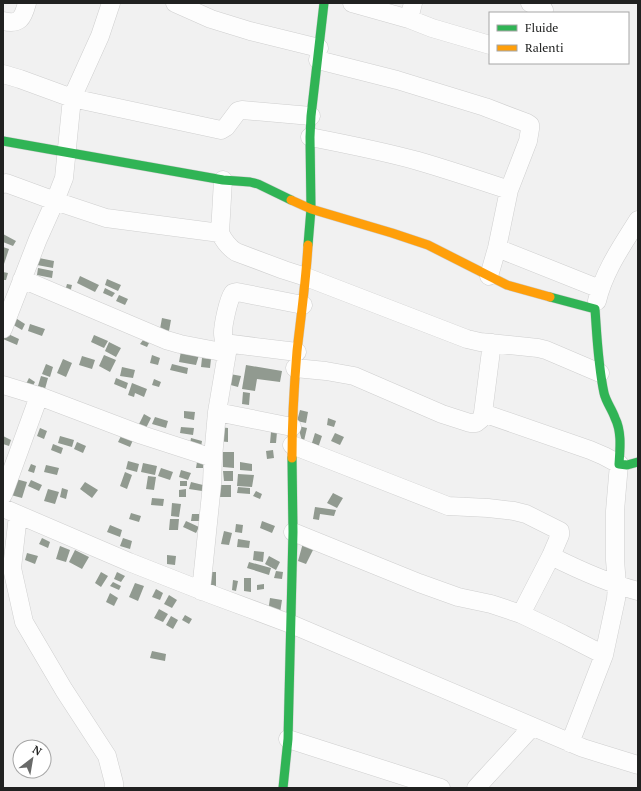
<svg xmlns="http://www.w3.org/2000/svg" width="641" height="791" viewBox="0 0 641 791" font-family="'PT Serif',serif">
<rect width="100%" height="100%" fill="#f1f1f1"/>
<path fill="#919a90" d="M3,234L16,241L13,246L3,242Z
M3,247L9,249L3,267Z
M39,258L54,261L53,268L37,265Z
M38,268L53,271L52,278L37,275Z
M3,272L8,273L6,280H3Z
M80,276L99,285L95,292L77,283Z
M107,279L121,285L118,291L105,285Z
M67,284L72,285L70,293L65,291Z
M105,288L115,293L112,297L103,293Z
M119,295L128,299L125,305L116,301Z
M14,317L25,324L22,330L10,323Z
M162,318L171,320L169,331L160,329Z
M30,324L45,329L42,336L28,331Z
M4,332L19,339L17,345L3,339Z
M94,335L108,341L104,348L91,342Z
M143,340L149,343L147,347L140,344Z
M109,342L121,348L116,357L105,351Z
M181,351L199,355L196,365L179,362Z
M104,355L116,360L110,372L99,366Z
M152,355L160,358L158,365L150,363Z
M82,356L95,360L92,369L79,365Z
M202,358L211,359L210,368L201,367Z
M63,359L72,363L66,377L57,373Z
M46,364L53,367L50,377L42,374Z
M172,364L188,368L187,374L170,370Z
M246,365L282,371L280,382L257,379L255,391L242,389Z
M122,367L135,370L133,378L120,376Z
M230,374L241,376L238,387L227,384Z
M41,376L48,378L45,389L38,386Z
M29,378L35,382L31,389L25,386Z
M116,378L128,383L126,389L114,384Z
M154,379L161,382L159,387L152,385Z
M132,383L147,389L144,397L135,393L134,397L128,395Z
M243,392L250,393L249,405L242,404Z
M300,410L308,412L306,423L297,421Z
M184,411L195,412L194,420L184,418Z
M144,414L151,418L146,428L139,424Z
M155,417L168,421L166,428L152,424Z
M328,418L336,421L334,427L327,425Z
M298,426L307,428L303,445Z
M181,427L194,428L193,435L180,433Z
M219,427L228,428V442L218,441Z
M40,428L47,431L44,439L37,436Z
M271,432H277L276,443H270Z
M315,433L322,436L318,448L311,446Z
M335,433L344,437L340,445L331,441Z
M3,436L11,440L9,446L3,444Z
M60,436L74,440L72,447L58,443Z
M121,436L133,440L130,447L118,442Z
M191,438L202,441L201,447L190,444Z
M77,442L86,446L83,453L74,449Z
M53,444L63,448L61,454L51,450Z
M273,450L274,458L267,459L266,451Z
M223,452H234V468L223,467Z
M128,461L139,464L137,472L126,469Z
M197,462H204L203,468H196Z
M240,462L252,464V471L240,470Z
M143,463L157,466L155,475L141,472Z
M31,464L36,466L34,473L28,471Z
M46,465L59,468L57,475L44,472Z
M161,468L173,472L170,480L158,476Z
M181,470L191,473L188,480L179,477Z
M223,471H233V481H224Z
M125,472L132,475L127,489L120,486Z
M238,474L254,475L252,487L237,486Z
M148,476L156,477L154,490L146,489Z
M16,479L27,482L22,498L11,495Z
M31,480L42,485L39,491L28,486Z
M180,481H187V486H180Z
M85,482L98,490L92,498L80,489Z
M191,482L203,485L202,491L189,489Z
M217,485H231V497H217Z
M238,487L250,488V494L237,493Z
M62,488L68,490L66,499L60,497Z
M48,489L59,492L55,504L44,501Z
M186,489V497H179V490Z
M256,491L262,494L260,499L253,496Z
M333,493L343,498L337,508L327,503Z
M152,498L164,499L163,506L151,505Z
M172,503L181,504L179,517L171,516Z
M315,507L336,510L334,516L320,514L319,520L313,519Z
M131,513L141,516L139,522L129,519Z
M192,514H199V521H191Z
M170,519H179L178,530H169Z
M186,521L199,527L196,533L183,527Z
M262,521L275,526L272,533L260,528Z
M236,524L243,525L242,533L235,532Z
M110,525L122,530L120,537L107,532Z
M224,531L232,533L229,545L221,544Z
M42,538L50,542L48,548L39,544Z
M123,538L132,541L130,549L120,546Z
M238,539L250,541L249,548L237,547Z
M303,543L314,548L306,564L298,561Z
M60,546L70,550L66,562L56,559Z
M75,550L89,557L82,569L69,562Z
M254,551L264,552L263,562L253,560Z
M27,553L38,556L35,564L25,560Z
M167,555L176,556L175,565L167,564Z
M269,556L280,562L276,570L265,564Z
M249,562L271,568L269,575L247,568Z
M276,571L283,572L282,579L274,578Z
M101,572L108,576L101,587L95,583Z
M117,572L125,576L121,582L114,579Z
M208,572H216V587H209Z
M244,578H251V592L244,591Z
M233,580L238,581L236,591L232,590Z
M113,582L121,586L119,590L110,586Z
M135,583L144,586L138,601L129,597Z
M264,584V589L257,590V585Z
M156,589L163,593L160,600L152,597Z
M110,593L118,598L114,606L106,602Z
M169,595L177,600L172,608L164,604Z
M270,598L282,600L280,613L268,612Z
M159,609L168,614L163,622L154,618Z
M185,615L192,619L189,624L182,620Z
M171,616L178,620L173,629L166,625Z
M152,651L166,654L165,661L150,658Z"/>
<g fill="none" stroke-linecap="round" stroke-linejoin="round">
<defs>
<path id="street" d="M175,3L211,19L250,31L319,48
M352,3L409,19L432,28L490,45
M530,3L544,10
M409,19L413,3
M3,21C20,25 23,18 27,3
M318,60L397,80L485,107L527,123L530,125V129L528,141L509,190L497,248L489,276
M3,74L20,79L72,98L221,130L226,127L238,111L242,110L311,116
M310,137C346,144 382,151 418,161C449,170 479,180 509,190
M3,184L6,183L55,201L106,218L220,233L223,180
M220,233C224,241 228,247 236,252L284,270L306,277L467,339L480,342L538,348L546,350L600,373
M497,248L600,289
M22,279L166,340L180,344L227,353
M597,301C604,271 622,246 638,220
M3,329L38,239L55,201L64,178L72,98L100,36L111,3
M224,343C224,339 223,337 223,333C223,325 228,300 233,293L237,292L303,305
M295,368L326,371L354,376L442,414L470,423H476L481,419L483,413L492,343
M3,385L39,396L3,495
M39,396L142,435L213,458L217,412L227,353V347L224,343L297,352
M217,412L292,427
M483,413L590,450L604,456L619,464L615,511V560L617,585L616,599L604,655L570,743
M292,445L448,506L488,508L514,511L526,514L560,531V535L551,556L521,614
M3,508L129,562L213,595L291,624L583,748L638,765
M18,515L12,568L24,622L64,690L107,756L114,783V788
M293,532L419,583L458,597L491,604L521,614L563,634L604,655
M551,556C579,570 607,583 638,591
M201,591L212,484L213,458
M288,739L441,788
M476,788L532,727"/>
<path id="fast" d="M3,141L223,180L250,182L258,184L291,200
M308,245L311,209L310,137L311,116L324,3
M550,297L595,309C597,337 598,365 604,393C606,402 612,409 615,418C622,432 620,449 619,464L627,465L638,462
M283,788L288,739L293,532L292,458"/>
<path id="slow" d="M291,200L311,209L392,233L428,245L507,285L550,297
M292,458C292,423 294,387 297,351C301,316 306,281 308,245"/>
</defs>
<use href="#street" stroke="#cfcfcf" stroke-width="19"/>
<use href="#fast" stroke="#cfcfcf" stroke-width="10"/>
<use href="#slow" stroke="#cfcfcf" stroke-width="10"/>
<use href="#street" stroke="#fdfdfd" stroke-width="18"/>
<use href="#fast" stroke="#30b455" stroke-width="9"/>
<use href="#slow" stroke="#ff9f0a" stroke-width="9"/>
</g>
<rect width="641" height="791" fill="none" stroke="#202120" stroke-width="8"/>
<rect x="489" y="12" width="140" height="52" fill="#ffffff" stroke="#a6a6a6"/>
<rect x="497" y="25" width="20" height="6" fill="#30b455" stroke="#a6a6a6"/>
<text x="525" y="32" font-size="12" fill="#202120">Fluide</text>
<rect x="497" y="45" width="20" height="6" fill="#ff9f0a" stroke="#a6a6a6"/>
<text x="525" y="52" font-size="12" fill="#202120">Ralenti</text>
<g transform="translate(32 759) rotate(31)"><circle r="19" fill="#ffffff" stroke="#a6a6a6"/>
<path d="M0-3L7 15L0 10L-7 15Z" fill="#696a69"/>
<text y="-6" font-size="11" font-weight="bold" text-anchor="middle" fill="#202120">N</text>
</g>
</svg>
